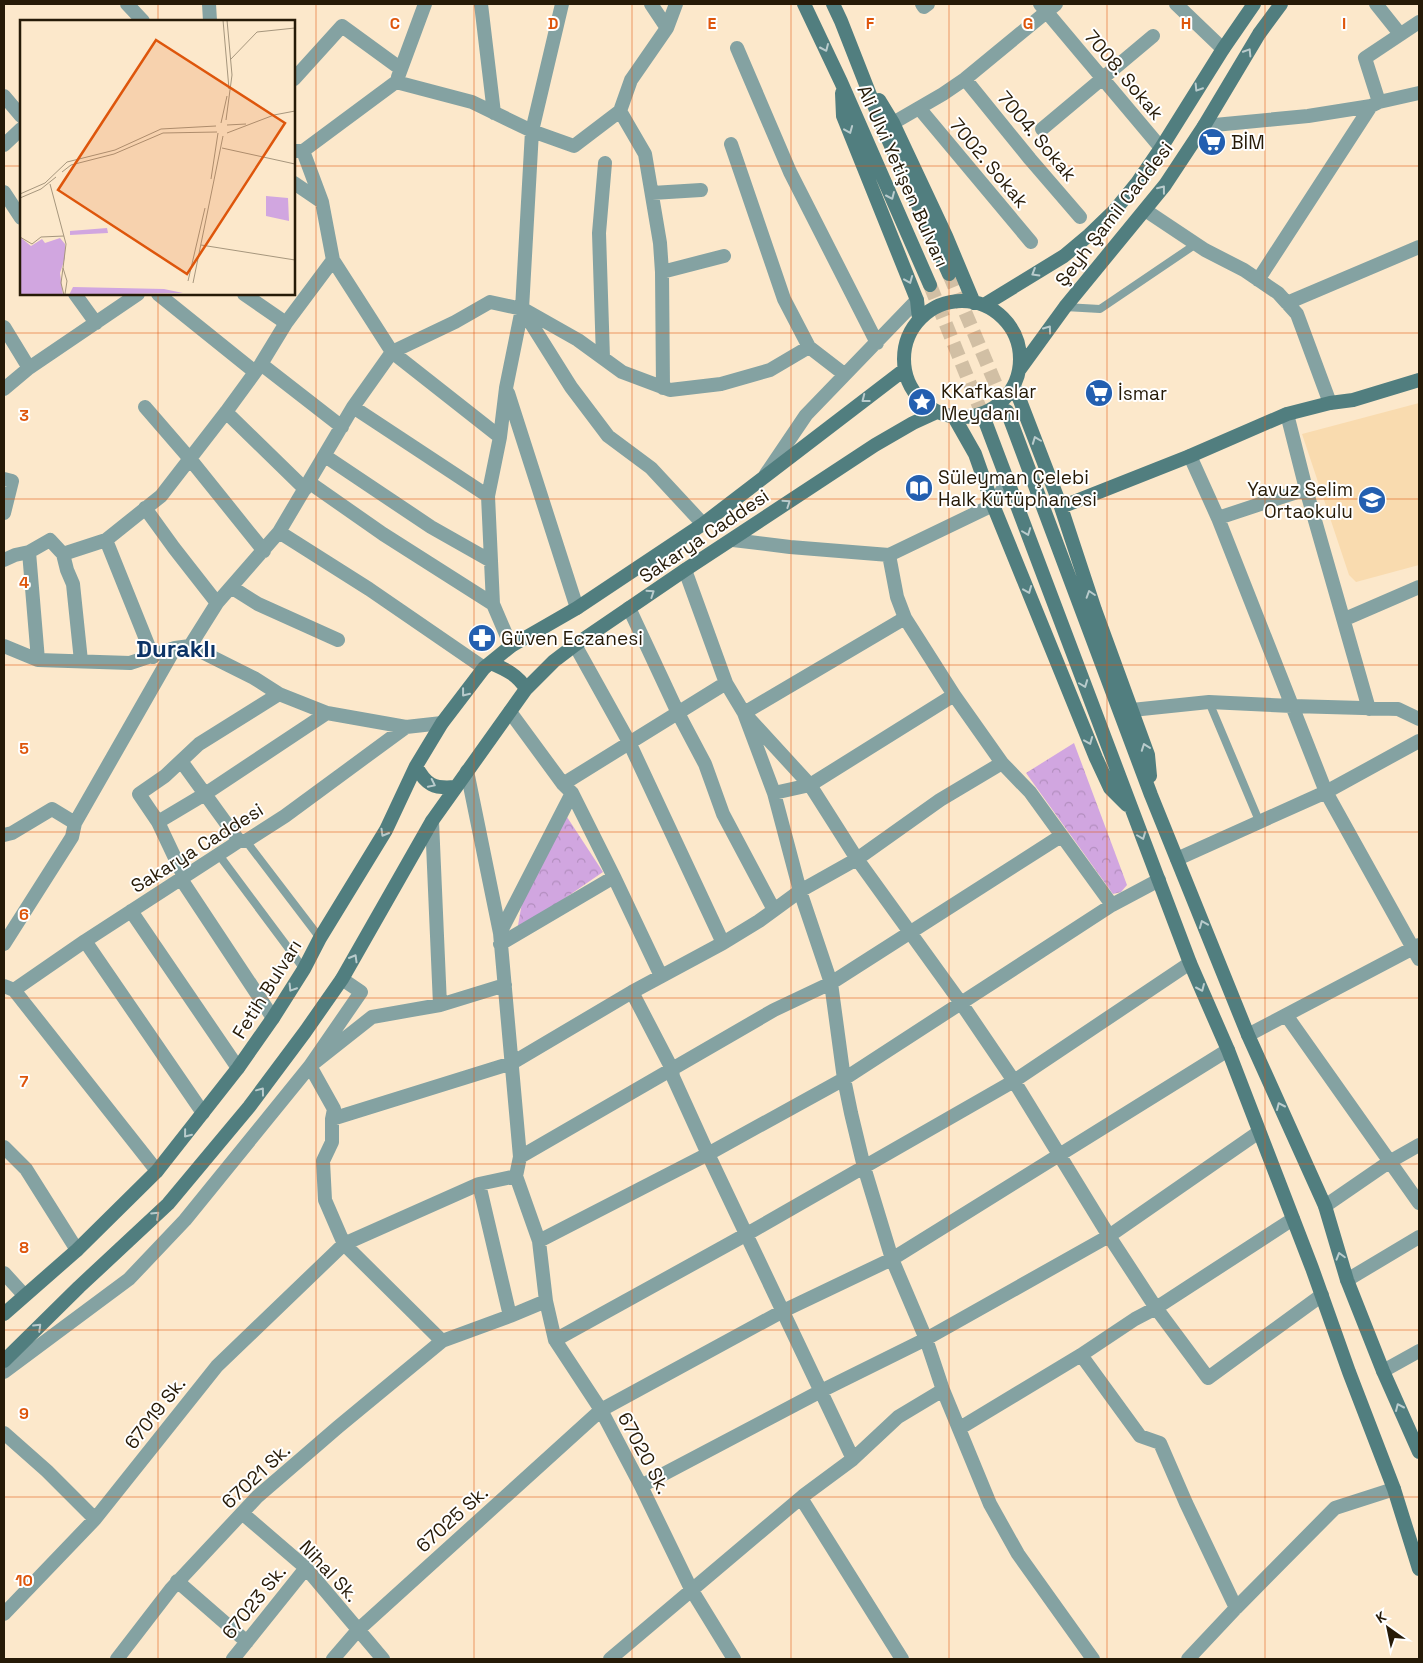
<svg xmlns="http://www.w3.org/2000/svg" width="1423" height="1663" viewBox="0 0 1423 1663" font-family="'Space Grotesk',sans-serif">
<defs>
<pattern id="park-crowns" width="20" height="18" patternUnits="userSpaceOnUse" patternTransform="scale(1.25)"><rect width="20" height="18" fill="#d1a6e0"/><path d="M2 6a3 3 0 1 1 6 0M12 15a3 3 0 1 1 6 0" fill="none" stroke="#b38ebf"/></pattern>
</defs>
<rect width="100%" height="100%" fill="#fce8cb"/>
<path fill="#f9dbaf" d="M1419,403V565L1356,582L1349,575L1302,434Z"/>
<path fill="url(#park-crowns)" d="M1074,743L1127,885L1121,892L1113,894L1026,773Z
M567,817L603,872L517,931L523,897Z"/>
<g fill="none" stroke-linecap="round" stroke-linejoin="round">
<path stroke="#d1bfa4" stroke-width="14" stroke-dasharray="14 7" stroke-linecap="butt" d="M949,274L1007,411
M930,285L985,421"/>
<path stroke="#84a2a2" stroke-width="8" d="M1065,307L1100,309L1196,244
M1209,702L1260,823
M246,841L320,938
M219,855L304,969"/>
<path stroke="#84a2a2" stroke-width="14" d="M127,4L143,21
M209,4L210,21
M481,4L494,113
M562,4L532,131L522,309L571,387L608,436L651,468L703,524
M651,4L667,28L676,4
M922,4L924,7L928,4
M1040,4L1161,148
M1176,4L1223,49
M1376,4L1400,34
M737,48L790,172L877,343
M398,77L425,4
M294,79L342,26L401,69
M965,79L1030,159L1080,217
M4,96L21,116
M1379,102L1365,58L1419,22
M919,108L1031,242
M620,111L645,154L660,243L662,272L663,388
M893,123L943,94L965,79L1056,4
M1204,126L1308,116L1371,106L1379,102L1419,93
M1042,129L1153,36
M731,144L784,299L809,347
M4,145L21,129
M295,151H303L322,202L333,260L392,352L500,437
M303,151L396,82L472,102L532,131L574,146L620,111L631,80L667,28
M294,183L322,202
M4,192L21,218
M652,193L701,190
M1145,210L1205,250L1244,270L1278,293L1297,314L1330,403
M662,272L724,256
M1258,280L1371,106
M75,294L96,323
M158,294L255,372
M244,294L286,323
M1287,303L1419,247
M525,310L578,340L622,372L670,390L721,384L770,370L809,347L844,374
M4,327L29,368
M603,358L599,233L605,163
M261,364L342,427
M4,389L29,368L138,294
M508,393L577,608
M145,407L190,459L264,551
M353,407L488,496
M226,412L305,489
M1287,414L1306,489L1369,709
M325,456L431,527L491,561
M1190,456L1218,518L1326,792L1419,959
M766,474L806,415L917,300
M4,479L12,481L4,513
M310,483L383,534L493,604
M145,508L174,548L217,603
M1218,518L1306,489
M279,532L369,589L484,668
M106,540L153,657
M733,540L790,547L889,555L993,505L1008,481
M29,552L38,660
M63,554L67,570L73,584L81,661
M889,555L897,597L905,618L954,695L1002,763L1030,792L1112,905
M4,560L15,555L29,552L50,540L63,554L106,540L161,496L226,412L261,364L286,323L333,260
M685,570L726,683L744,713L774,793L800,891L831,983L844,1079L851,1113L864,1167L892,1259L926,1339L943,1390L990,1504L1018,1554L1093,1659
M231,587L258,604L338,640
M629,608L678,713L705,764L723,814L774,910
M905,618L744,713L810,785L857,859L961,1003L1014,1081L1109,1236L1156,1308L1208,1378L1322,1295
M1345,619L1419,587
M575,645L629,742L723,943
M4,646L38,660L130,663L175,648L190,646L254,678L279,694L327,713L406,727L442,723
M190,646L217,603L279,532L353,407L392,352L455,322L490,302L522,309L506,388L500,437L488,496L493,604L511,646
M1132,710L1209,702L1292,706L1398,709L1419,719
M510,712L563,784L572,793L614,877L661,976
M181,761L239,841
M467,771L500,933L520,1157L516,1176L539,1241L546,1301L555,1340L601,1410L641,1486L691,1589L734,1659
M563,784L726,683
M774,793L810,785L954,695
M432,821L440,1005
M158,822L205,794L327,713
M4,835L12,833L52,809L75,823
M1177,859L1326,792L1419,741
M184,877L158,822L139,794L165,776L199,744L279,694
M181,879L273,1018
M131,911L238,1068
M500,933L572,793
M85,941L203,1113
M4,944L72,837L75,823L175,648
M500,944L614,877
M342,979L361,992L310,1066L334,1109L332,1119V1142L323,1161L325,1200L344,1244L442,1341
M4,986L14,990L85,941L230,847L239,841H246L285,816L406,727
M14,990L157,1171
M632,992L672,1069L673,1077L708,1154L853,1459
M1286,1015L1419,1203
M1248,1035L1419,945
M332,1119L512,1063L632,992L723,943L759,921L800,891L857,859L940,800L1002,763
M4,1147L26,1169L77,1250
M520,1157L774,1010L831,983L1061,836
M479,1184L510,1316
M1325,1206L1389,1162L1419,1145
M539,1241L708,1154L844,1079L1112,905L1159,880
M4,1273L24,1295
M1347,1280L1419,1237
M555,1340L747,1234L1014,1081L1190,963
M1081,1355L1140,1436L1160,1443L1186,1503L1236,1608
M4,1372L129,1279L185,1220L310,1066L372,1017L440,1005L505,985
M960,1428L1081,1355L1135,1319L1156,1308L1293,1219
M4,1433L47,1471L95,1519
M641,1486L821,1391L926,1339L1109,1236L1259,1132
M801,1498L902,1659
M242,1513L306,1568L383,1659
M177,1581L247,1642
M4,1614L95,1519L217,1366L344,1244L479,1184L516,1176
M117,1659L171,1589L257,1497L338,1427L442,1341L510,1316L546,1301
M233,1659L306,1568
M333,1659L358,1630L601,1410L783,1311L892,1259L1228,1050
M610,1659L803,1496L853,1459L898,1417L943,1390
M1188,1659L1236,1608L1335,1508L1394,1489"/>
<path stroke="#84a2a2" stroke-width="14" d="M1383,1371L1419,1351"/>
<path stroke="#517e7f" stroke-width="14" d="M804,4L841,82L930,285
M833,4L841,21L883,128L949,274
M842,93L843,116L917,300L919,319
M879,100L893,123L946,236L974,303
M904 359a58 58 0 1 1 116 0a58 58 0 1 1-116 0Z
M984,305L1064,256L1089,235L1115,210L1137,183L1161,148L1223,49L1254,4
M1020,369L1065,307L1165,185L1204,126L1259,34L1281,4
M1014,385L1061,507L1095,610L1148,755L1150,776
M1007,411L1151,795L1248,1035L1325,1206L1347,1280L1383,1371L1419,1452
M954,417L975,454L993,505L1096,758L1110,788L1127,805
M985,421L1190,963L1228,1050L1312,1268L1349,1372L1394,1489L1419,1569
M1061,507L1190,456L1287,414L1330,403L1353,400L1419,380
M491,663C505,669 518,675 526,689
M416,766C426,785 434,789 455,787
M4,1314L77,1250L157,1171L238,1068L273,1018L304,969L320,938L386,830L416,766L442,723L484,668L511,646L577,608L703,524L904,370
M4,1361L79,1287L168,1204L249,1107L305,1032L342,979L432,821L526,689L554,661L575,645L685,570L875,445L913,423L937,412"/>
</g>
<defs><path id="oneway-chevron" d="M-2-3.5L2.5 0L-2 3.5" fill="none" stroke-width="1.6" stroke-linecap="round" stroke-linejoin="round" transform="scale(1.25)"/></defs>
<g stroke="#b9cbcc">
<use href="#oneway-chevron" transform="translate(825 48) rotate(66)"/>
<use href="#oneway-chevron" transform="translate(1248 52) rotate(-58)"/>
<use href="#oneway-chevron" transform="translate(1198 88) rotate(122)"/>
<use href="#oneway-chevron" transform="translate(849 130) rotate(68)"/>
<use href="#oneway-chevron" transform="translate(1162 189) rotate(-52)"/>
<use href="#oneway-chevron" transform="translate(891 196) rotate(66)"/>
<use href="#oneway-chevron" transform="translate(1035 273) rotate(149)"/>
<use href="#oneway-chevron" transform="translate(909 280) rotate(68)"/>
<use href="#oneway-chevron" transform="translate(1048 329) rotate(-54)"/>
<use href="#oneway-chevron" transform="translate(865 399) rotate(142)"/>
<use href="#oneway-chevron" transform="translate(1036 440) rotate(-111)"/>
<use href="#oneway-chevron" transform="translate(787 503) rotate(-34)"/>
<use href="#oneway-chevron" transform="translate(1027 532) rotate(69)"/>
<use href="#oneway-chevron" transform="translate(1028 590) rotate(68)"/>
<use href="#oneway-chevron" transform="translate(651 593) rotate(-34)"/>
<use href="#oneway-chevron" transform="translate(1090 594) rotate(-108)"/>
<use href="#oneway-chevron" transform="translate(1084 684) rotate(69)"/>
<use href="#oneway-chevron" transform="translate(465 693) rotate(128)"/>
<use href="#oneway-chevron" transform="translate(1089 741) rotate(68)"/>
<use href="#oneway-chevron" transform="translate(1145 747) rotate(-110)"/>
<use href="#oneway-chevron" transform="translate(432 784) rotate(26)"/>
<use href="#oneway-chevron" transform="translate(384 833) rotate(120)"/>
<use href="#oneway-chevron" transform="translate(1142 836) rotate(69)"/>
<use href="#oneway-chevron" transform="translate(1203 924) rotate(-112)"/>
<use href="#oneway-chevron" transform="translate(354 958) rotate(-60)"/>
<use href="#oneway-chevron" transform="translate(292 988) rotate(122)"/>
<use href="#oneway-chevron" transform="translate(1201 988) rotate(66)"/>
<use href="#oneway-chevron" transform="translate(261 1091) rotate(-53)"/>
<use href="#oneway-chevron" transform="translate(1280 1106) rotate(-114)"/>
<use href="#oneway-chevron" transform="translate(187 1134) rotate(129)"/>
<use href="#oneway-chevron" transform="translate(156 1215) rotate(-43)"/>
<use href="#oneway-chevron" transform="translate(1340 1256) rotate(-106)"/>
<use href="#oneway-chevron" transform="translate(38 1327) rotate(-44)"/>
<use href="#oneway-chevron" transform="translate(1399 1407) rotate(-114)"/>
</g>
<path fill="none" stroke="#de560c" stroke-width="1" stroke-opacity="0.55" d="M158,4V21M316,4V1659M474,4V1659M632,4V1659M791,4V1659M949,4V1659M1107,4V1659M1265,4V1659M4,166H21M294,166H1419M158,294V1659M4,333H1419M4,499H1419M4,665H1419M4,832H1419M4,998H1419M4,1164H1419M4,1330H1419M4,1497H1419"/>
<defs>
<symbol id="supermarket-disc" viewBox="-11 -11 22 22"><circle r="9.5" fill="#235fb0" stroke="#fff"/><path d="M-6-5.5h2.5l.6 2H6L4.5 2H-2.5L-4.4-4H-6ZM-1.5 3.2a1.3 1.3 0 1 0 .1 0ZM3 3.2a1.3 1.3 0 1 0 .1 0Z" fill="#fff"/></symbol>
<symbol id="sight-disc" viewBox="-11 -11 22 22"><circle r="9.5" fill="#235fb0" stroke="#fff"/><path d="M0-6L1.8-2.2L6-1.7L2.9 1.2L3.7 5.4L0 3.3L-3.7 5.4L-2.9 1.2L-6-1.7L-1.8-2.2Z" fill="#fff"/></symbol>
<symbol id="library-disc" viewBox="-11 -11 22 22"><circle r="9.5" fill="#235fb0" stroke="#fff"/><path d="M-6-4Q-3-5.5-.7-3.5V5Q-3 3-6 4ZM6-4Q3-5.5 .7-3.5V5Q3 3 6 4Z" fill="#fff"/></symbol>
<symbol id="school-disc" viewBox="-11 -11 22 22"><circle r="9.5" fill="#235fb0" stroke="#fff"/><path d="M0-5L7-2L0 1L-7-2ZM-4 1L0 2.5L4 1V4Q0 6-4 4Z" fill="#fff"/></symbol>
<symbol id="pharmacy-disc" viewBox="-11 -11 22 22"><circle r="9.5" fill="#235fb0" stroke="#fff"/><path d="M-2-6h4v4h4v4h-4v4h-4v-4h-4v-4h4Z" fill="#fff"/></symbol>
</defs>
<g fill-rule="evenodd">
<use href="#supermarket-disc" x="1196" y="126" width="32" height="32"/>
<use href="#supermarket-disc" x="1083" y="377" width="32" height="32"/>
<use href="#sight-disc" x="906" y="386" width="32" height="32"/>
<use href="#library-disc" x="903" y="472" width="32" height="32"/>
<use href="#school-disc" x="1356" y="484" width="32" height="32"/>
<use href="#pharmacy-disc" x="466" y="622" width="32" height="32"/>
</g>
<g text-anchor="middle" dominant-baseline="central" stroke-width="4" stroke-linejoin="round" paint-order="stroke">
<g font-size="19" fill="#261a07" stroke="#fff">
<text transform="translate(1124 75) rotate(50)">7008. Sokak</text>
<text transform="translate(1037 136) rotate(50)">7004. Sokak</text>
<text transform="translate(989 163) rotate(50)">7002. Sokak</text>
<text transform="translate(903 176) rotate(66)">Ali Ulvi Yetişen Bulvarı</text>
<text transform="translate(1114 214) rotate(-52)">Şeyh Şamil Caddesi</text>
<text transform="translate(704 536) rotate(-34)">Sakarya Caddesi</text>
<text transform="translate(197 848) rotate(-32)">Sakarya Caddesi</text>
<text transform="translate(267 989) rotate(-58)">Fetih Bulvarı</text>
<text transform="translate(155 1413) rotate(-52)">67019 Sk.</text>
<text transform="translate(644 1453) rotate(62)">67020 Sk.</text>
<text transform="translate(256 1476) rotate(-43)">67021 Sk.</text>
<text transform="translate(452 1519) rotate(-42)">67025 Sk.</text>
<text transform="translate(329 1571) rotate(47)">Nihal Sk.</text>
<text transform="translate(254 1602) rotate(-51)">67023 Sk.</text>
</g>
<g font-size="19" fill="#261a07" stroke="#fff" text-anchor="start">
<text x="1231" y="142">BİM</text>
<text x="941" y="391">KKafkaslar<tspan x="941" dy="22">Meydanı</tspan></text>
<text x="1118" y="393">İsmar</text>
<text x="938" y="477">Süleyman Çelebi<tspan x="938" dy="22">Halk Kütüphanesi</tspan></text>
<text x="1353" y="489" text-anchor="end">Yavuz Selim<tspan x="1353" dy="22">Ortaokulu</tspan></text>
<text x="501" y="638">Güven Eczanesi</text>
</g>
<g font-size="24" font-weight="bold" fill="#0c3366" stroke="#fff">
<text x="176" y="648">Duraklı</text>
</g>
</g>
<g transform="translate(20 20)">
<rect width="275" height="275" fill="#fce8cb"/>
<path d="M53,267L144,269L163,273L49,275Z" fill="#d1a6e0"/>
<path d="M0,217L11,226L22,219L25,223L40,218L45,224V238L40,253L43,275H0Z" fill="#d1a6e0"/>
<path d="M246,176L268,178L269,201L246,196ZM87,208L88,213L50,215V211Z" fill="#d1a6e0"/>
<path fill="none" stroke="#a6967d" stroke-width="1" d="M203,0L209,69M210,40L237,12L275,8M206,100L212,55L207,0M201,103L207,76M207,105L226,104M207,113L254,95L275,91M202,128L275,144M42,152L51,145L94,134L143,113L197,112M191,159L198,113M30,164L46,224L43,248L47,261L45,274M0,174L25,163L47,142L95,130L141,109L196,106M0,178L21,169L36,157M0,217L12,224L21,217L44,216M181,225L275,240M43,248L41,263L44,275M168,261L185,188M173,263L203,116"/>
<path fill="#de560c" fill-opacity="0.15" stroke="#de560c" stroke-width="2.5" d="M136,20L265,103L167,254L38,170Z"/>
<rect width="275" height="275" fill="none" stroke="#261a07" stroke-width="2.5"/>
</g>
<g font-size="16" text-anchor="middle" font-weight="bold" fill="#de560c" stroke="#fff" stroke-width="4" stroke-linejoin="round" paint-order="stroke">
<text x="395" y="29">C</text>
<text x="553" y="29">D</text>
<text x="712" y="29">E</text>
<text x="870" y="29">F</text>
<text x="1028" y="29">G</text>
<text x="1186" y="29">H</text>
<text x="1344" y="29">I</text>
<text x="24" y="421">3</text>
<text x="24" y="588">4</text>
<text x="24" y="754">5</text>
<text x="24" y="920">6</text>
<text x="24" y="1087">7</text>
<text x="24" y="1253">8</text>
<text x="24" y="1419">9</text>
<text x="24" y="1586">10</text>
</g>
<rect width="1423" height="1663" fill="none" stroke="#261a07" stroke-width="10"/>
<g transform="translate(1388 1628) rotate(327)" stroke="#ffffff" stroke-width="4" paint-order="stroke">
<path d="M0-4L9 19L0 12L-9 19Z" fill="#261a07"/>
<text y="-8" font-size="14" font-weight="bold" text-anchor="middle" fill="#261a07">K</text>
</g>
</svg>
